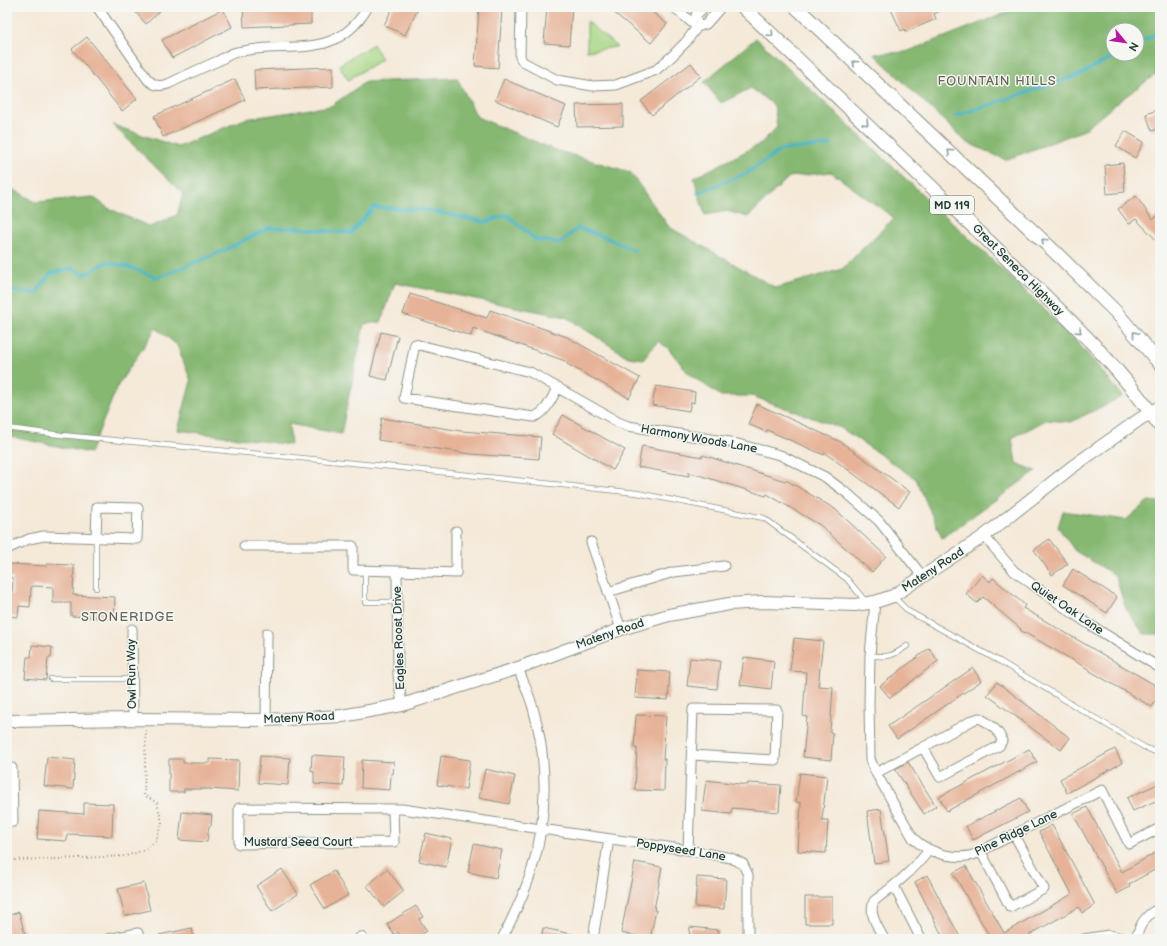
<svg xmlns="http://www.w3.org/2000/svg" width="1167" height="946" viewBox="0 0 1167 946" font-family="'Balsamiq Sans',sans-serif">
<rect width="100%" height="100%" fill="#f6f6f2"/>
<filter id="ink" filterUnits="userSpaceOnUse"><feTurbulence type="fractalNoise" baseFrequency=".025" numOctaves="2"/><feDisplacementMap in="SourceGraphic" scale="8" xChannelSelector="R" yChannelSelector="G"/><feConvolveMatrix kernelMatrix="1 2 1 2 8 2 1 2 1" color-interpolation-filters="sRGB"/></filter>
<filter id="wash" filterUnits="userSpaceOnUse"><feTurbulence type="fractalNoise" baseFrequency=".012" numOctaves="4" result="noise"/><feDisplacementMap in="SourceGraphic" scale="16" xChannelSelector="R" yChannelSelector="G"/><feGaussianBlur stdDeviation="0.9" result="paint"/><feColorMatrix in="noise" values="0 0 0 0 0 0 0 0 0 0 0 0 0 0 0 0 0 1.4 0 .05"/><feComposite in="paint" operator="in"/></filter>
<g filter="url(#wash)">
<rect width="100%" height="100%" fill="#f5e9d8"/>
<path fill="#a8d785" stroke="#648a5c" d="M587,21L617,47L587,51Z
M373,44L382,59L348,80L339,65Z"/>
<path fill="#86b872" stroke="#527a53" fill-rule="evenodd" d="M1021,7H1160V71L1122,99L1084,130L1006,160L966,142L874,54L906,52ZM1113,30H1137V54H1113Z
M756,38L1040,305L1078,343L1123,396L1071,422L1046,420L1012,438L1016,463L1036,471L942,538L916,479L841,428L752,396H721L689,374L668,348L658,341L644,359L628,357L566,317L395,283L381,322L364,324L341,434L289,424L291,445L178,430L191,381L177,345L156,328L118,385L90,453L7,436V186L36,202L93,197L108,208L150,227L177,215L183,194L113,125L178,147L245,119L331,106L365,82L457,78L477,117L555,150L630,172L669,227L776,288L842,269L894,218L831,172L789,177L748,217L727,211L705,215L694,178L760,144L777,127L774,105L751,88L721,103L704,82Z
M1148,501L1160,502V634H1144L1126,609L1115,575L1075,551L1058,527L1063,511L1126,520Z"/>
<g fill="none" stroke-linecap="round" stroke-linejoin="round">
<path stroke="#46b3c3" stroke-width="3.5" d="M1137,44L1160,32
M955,116L1079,75L1118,54
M698,193L747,173L781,150L831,145
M7,292L16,291L36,293L50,274L72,268L84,275L107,262L132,268L157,278L223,251L268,228H299L351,233L374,207L426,210L485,222L507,215L536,240L560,243L578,228L607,238L634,250"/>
</g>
<g id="blocks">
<path fill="#e7b398" d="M131,7H164L146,24Z
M243,7H311V24L244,27Z
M393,7H419L405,35L384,25Z
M479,7L502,9L498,68L475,66Z
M547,7H572L569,45L544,43Z
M607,7H646L667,24L651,43Z
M890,7H948L934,14L936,19L906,32L905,29L901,31Z
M223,9L232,27L172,58L162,40Z
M87,37L137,99L122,111L72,49Z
M691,63L701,76L652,115L641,101Z
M333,67V87L255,90L254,70Z
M235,79L245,100L163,137L154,116Z
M504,79L566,106L557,127L495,100Z
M623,104V126L577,127L576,105Z
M1160,109V128L1152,131L1146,114Z
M1125,131L1144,142L1135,158L1116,146Z
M1123,163L1125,192L1107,194L1105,165Z
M1136,196L1153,220L1160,213V244L1136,219L1129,224L1118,209Z
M410,294L487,318L490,310L567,337L640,378L629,398L567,364L568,362L473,328L471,336L403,314Z
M381,332L398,336L387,380L370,376Z
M656,386L695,392L694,403L691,402L689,411L652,405Z
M757,404L841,442L910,492L899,507L825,453L824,455L767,430L766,432L748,424Z
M563,415L625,450L613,470L552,434Z
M382,418L461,431L541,437L539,459L471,454L378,440Z
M642,446L702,457L703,455L785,481L786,480L835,509L886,556L872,572L820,525L767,494L766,496L689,472V476L638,467Z
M1049,539L1068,564L1052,575L1034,550Z
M10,564L47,566V564L74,565L73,595L115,597L114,618L71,616V603H53V587L33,586L31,588L30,607L19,606L18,617L7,616V594L12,595L13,578H9Z
M1073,569L1117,597L1107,613L1063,585Z
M982,575L990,582L993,578L1025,605L1023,608L1160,688V693L1152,707L1090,671V670L1020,630L1021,629L983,597L977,603L966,594Z
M794,638L823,641L818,686L833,687L830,732L833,733L831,760L803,757L807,717L803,716L806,672L790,671Z
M32,645L52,647L51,658H48L46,680L25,678L27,657H31Z
M929,648L938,661L890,698L880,686Z
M744,657L774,661L771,689L740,685Z
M690,658L720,661L717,689L687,686Z
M973,668L981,681L897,739L888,726Z
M637,670L670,672L668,700L635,698Z
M997,682L1070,738L1061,750L987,695Z
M636,715L666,716L663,759H665L664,791L635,790L637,748H634Z
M1029,749L1037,762L947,811L939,797Z
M1115,749L1122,763L1067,793L1060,779Z
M312,755L345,757L343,786L314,784V772L311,771Z
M260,756L290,758L288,785L258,783Z
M441,756L470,760L466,789L437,785Z
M47,757L75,760L73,789L44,786Z
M169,759H183V763H210V759L239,760L238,791L209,789H184V792H169Z
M362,760L394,762L393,774H391L390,790L361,788Z
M908,762L936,806L924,814L895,769Z
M485,769L515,776L509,804L479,798Z
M800,773L827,776L822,820H828L826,853L798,851L801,803L796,802Z
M706,780L748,785V783L781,785L779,812L732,808L731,814L702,811Z
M1160,783V799L1133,811L1127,798Z
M1021,798L1028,812L973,840L966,826Z
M84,803L113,804L112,836L67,834V841L37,839L39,811L84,814Z
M1087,807L1122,872L1160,850V867L1129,884L1130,887L1117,894L1073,814Z
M881,809L889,861L874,863L867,811Z
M182,812L212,815L211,826H209L207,842L179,840Z
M1052,825L1095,905L1082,913L1079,907L1022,939H991L953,873L966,866L1004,933L1072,894L1039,832Z
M426,833L452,839L446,867L419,861Z
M474,844L502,850L496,878L468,872Z
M635,862L662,867L654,910H656L650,939L621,933Z
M282,869L298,894L272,911L256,886Z
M387,869L404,891L384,907L367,886Z
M334,871L348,895L325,909L310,885Z
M927,875L961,939H944L915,882Z
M697,877L726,879L724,909L695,907Z
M144,883L150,910L125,916L118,889Z
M805,897H832V924H805Z
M416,906L423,917L419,919L427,931L414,939H403L398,932L394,935L387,924Z
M19,912L26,939H7V916Z
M690,927L719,930L718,939H689Z
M192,928L194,939H160L159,935Z
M543,928L576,935V939H541Z"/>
</g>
</g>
<g filter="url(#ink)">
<use href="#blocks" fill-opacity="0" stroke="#8a9386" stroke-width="1"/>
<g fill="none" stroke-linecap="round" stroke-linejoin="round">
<defs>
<path id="lane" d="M7,428L61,435L384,466L637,493L764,518L847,579L866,602
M365,571V602H398
M96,588V538
M894,597L908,611L1001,662L1144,747L1160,754
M870,655C888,658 893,656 907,646
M51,679H132"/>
<path id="street" d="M97,7L148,80C156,86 159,87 168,84C185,76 201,68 218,61C224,58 231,53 237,52C289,40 335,63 368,7
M521,7L520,57L523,62L557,80L593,86L616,85L656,70L671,57L686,42L697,27L706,24L721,7
M674,7L697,27
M697,27L696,15L704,7
M558,387C551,399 547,412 534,417L404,398L415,344L530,372L618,422L628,426L730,442L780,455L825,477L848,494L879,521L923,577
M984,536L1014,571L1051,598L1087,623L1160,668
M591,542L621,629
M244,546H353V570L397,571
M7,549L29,539L44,536L137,539L138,508L97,507L96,538
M608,592L674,572L724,566
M875,602L870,655L869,703L870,759L876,773L913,838C928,853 953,860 973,855L1102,790L1129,844L1160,828
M132,629L133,719
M402,705L398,675L397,571L456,573V531
M266,720L267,633
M7,768H12L13,822H7
M876,773L973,720L979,718C988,722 1000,731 1002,741L999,746L940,777L923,747
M393,809L394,842L239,844V808L402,809L688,850L731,858L743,864L748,875V939
M688,850L693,709L777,710L775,760L692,755
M981,852L1010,907L1044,889L1014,834
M894,886L921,939
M108,939L138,933L139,939
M358,939L361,937L363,939
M502,939C513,916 525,894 532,869C548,818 548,760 533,708C529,694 523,681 518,668
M593,939L609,839
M884,939C878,927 868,914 874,901C895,885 914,870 929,850
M1084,939L1109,935L1126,939
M1136,939C1139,925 1146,914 1160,908"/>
<path id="secondary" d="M7,721L133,719L266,720L342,716L402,705L518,668L621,629L669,615L729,604L763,602L855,605L875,602L893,596L984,536L1072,467L1140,419L1160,407"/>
<path id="primary" d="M743,7C830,90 917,172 1003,255C1058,309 1117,362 1160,426
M796,7L1059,256L1116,312L1160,364"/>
</defs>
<use href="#lane" stroke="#8a9386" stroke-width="6"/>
<use href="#street" stroke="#8a9386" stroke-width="11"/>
<use href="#secondary" stroke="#8a9386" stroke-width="14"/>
<use href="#primary" stroke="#8a9386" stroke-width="15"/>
<path stroke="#8a9386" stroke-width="2" stroke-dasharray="1 3" stroke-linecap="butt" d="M7,860L58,859L126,856L144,850L156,841L162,822L157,803L144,795L146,729"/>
<use href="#lane" stroke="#fff" stroke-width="4.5"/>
<use href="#street" stroke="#fff" stroke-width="9"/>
<use href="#secondary" stroke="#fff" stroke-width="12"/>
<use href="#primary" stroke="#fff" stroke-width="13"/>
</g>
<defs><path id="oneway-chevron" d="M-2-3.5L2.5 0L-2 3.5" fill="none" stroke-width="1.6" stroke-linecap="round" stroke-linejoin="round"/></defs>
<g stroke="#8f9e9a">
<use href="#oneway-chevron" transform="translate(771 34) rotate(44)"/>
<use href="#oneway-chevron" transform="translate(855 63) rotate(-137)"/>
<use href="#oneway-chevron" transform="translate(866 123) rotate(44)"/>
<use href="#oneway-chevron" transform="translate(950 152) rotate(-137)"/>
<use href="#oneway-chevron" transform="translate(1044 241) rotate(-137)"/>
<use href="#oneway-chevron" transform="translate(1079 331) rotate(45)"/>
<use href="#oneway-chevron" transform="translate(1135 334) rotate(-130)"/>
</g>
</g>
<g text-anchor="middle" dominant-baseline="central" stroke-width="3" stroke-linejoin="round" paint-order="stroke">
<rect fill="#f6f6f2" stroke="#60746d" stroke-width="1" x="930" y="196" width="44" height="18" rx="3"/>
<g font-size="11" font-weight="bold" fill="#1f3d34">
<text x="952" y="205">MD 119</text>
</g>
<g font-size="12" fill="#1f3d34" stroke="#f6f6f2">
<text transform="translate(1018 270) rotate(45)">Great Seneca Highway</text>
<text transform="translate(699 439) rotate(10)">Harmony Woods Lane</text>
<text transform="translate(933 570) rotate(-33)">Mateny Road</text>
<text transform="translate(1067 608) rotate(34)">Quiet Oak Lane</text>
<text transform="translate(610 634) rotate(-19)">Mateny Road</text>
<text transform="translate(399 638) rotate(-92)">Eagles Roost Drive</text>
<text transform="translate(132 674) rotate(-91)">Owl Run Way</text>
<text transform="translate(299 718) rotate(-3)">Mateny Road</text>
<text transform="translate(1016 833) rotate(-26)">Pine Ridge Lane</text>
<text x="298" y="842">Mustard Seed Court</text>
<text transform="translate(681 850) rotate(9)">Poppyseed Lane</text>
</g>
<g font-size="13" letter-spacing="1" fill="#656657" stroke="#f6f6f2">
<text x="997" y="81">FOUNTAIN HILLS</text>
<text x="128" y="617">STONERIDGE</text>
</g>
</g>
<rect width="1167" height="946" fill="none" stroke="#f6f6f2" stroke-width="24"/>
<g transform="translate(1125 42) rotate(119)"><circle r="19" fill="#f6f6f2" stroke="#a0aca6"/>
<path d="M0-3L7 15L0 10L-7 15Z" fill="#b5179e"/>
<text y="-6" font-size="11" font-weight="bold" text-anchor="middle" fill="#1f3d34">N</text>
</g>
</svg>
